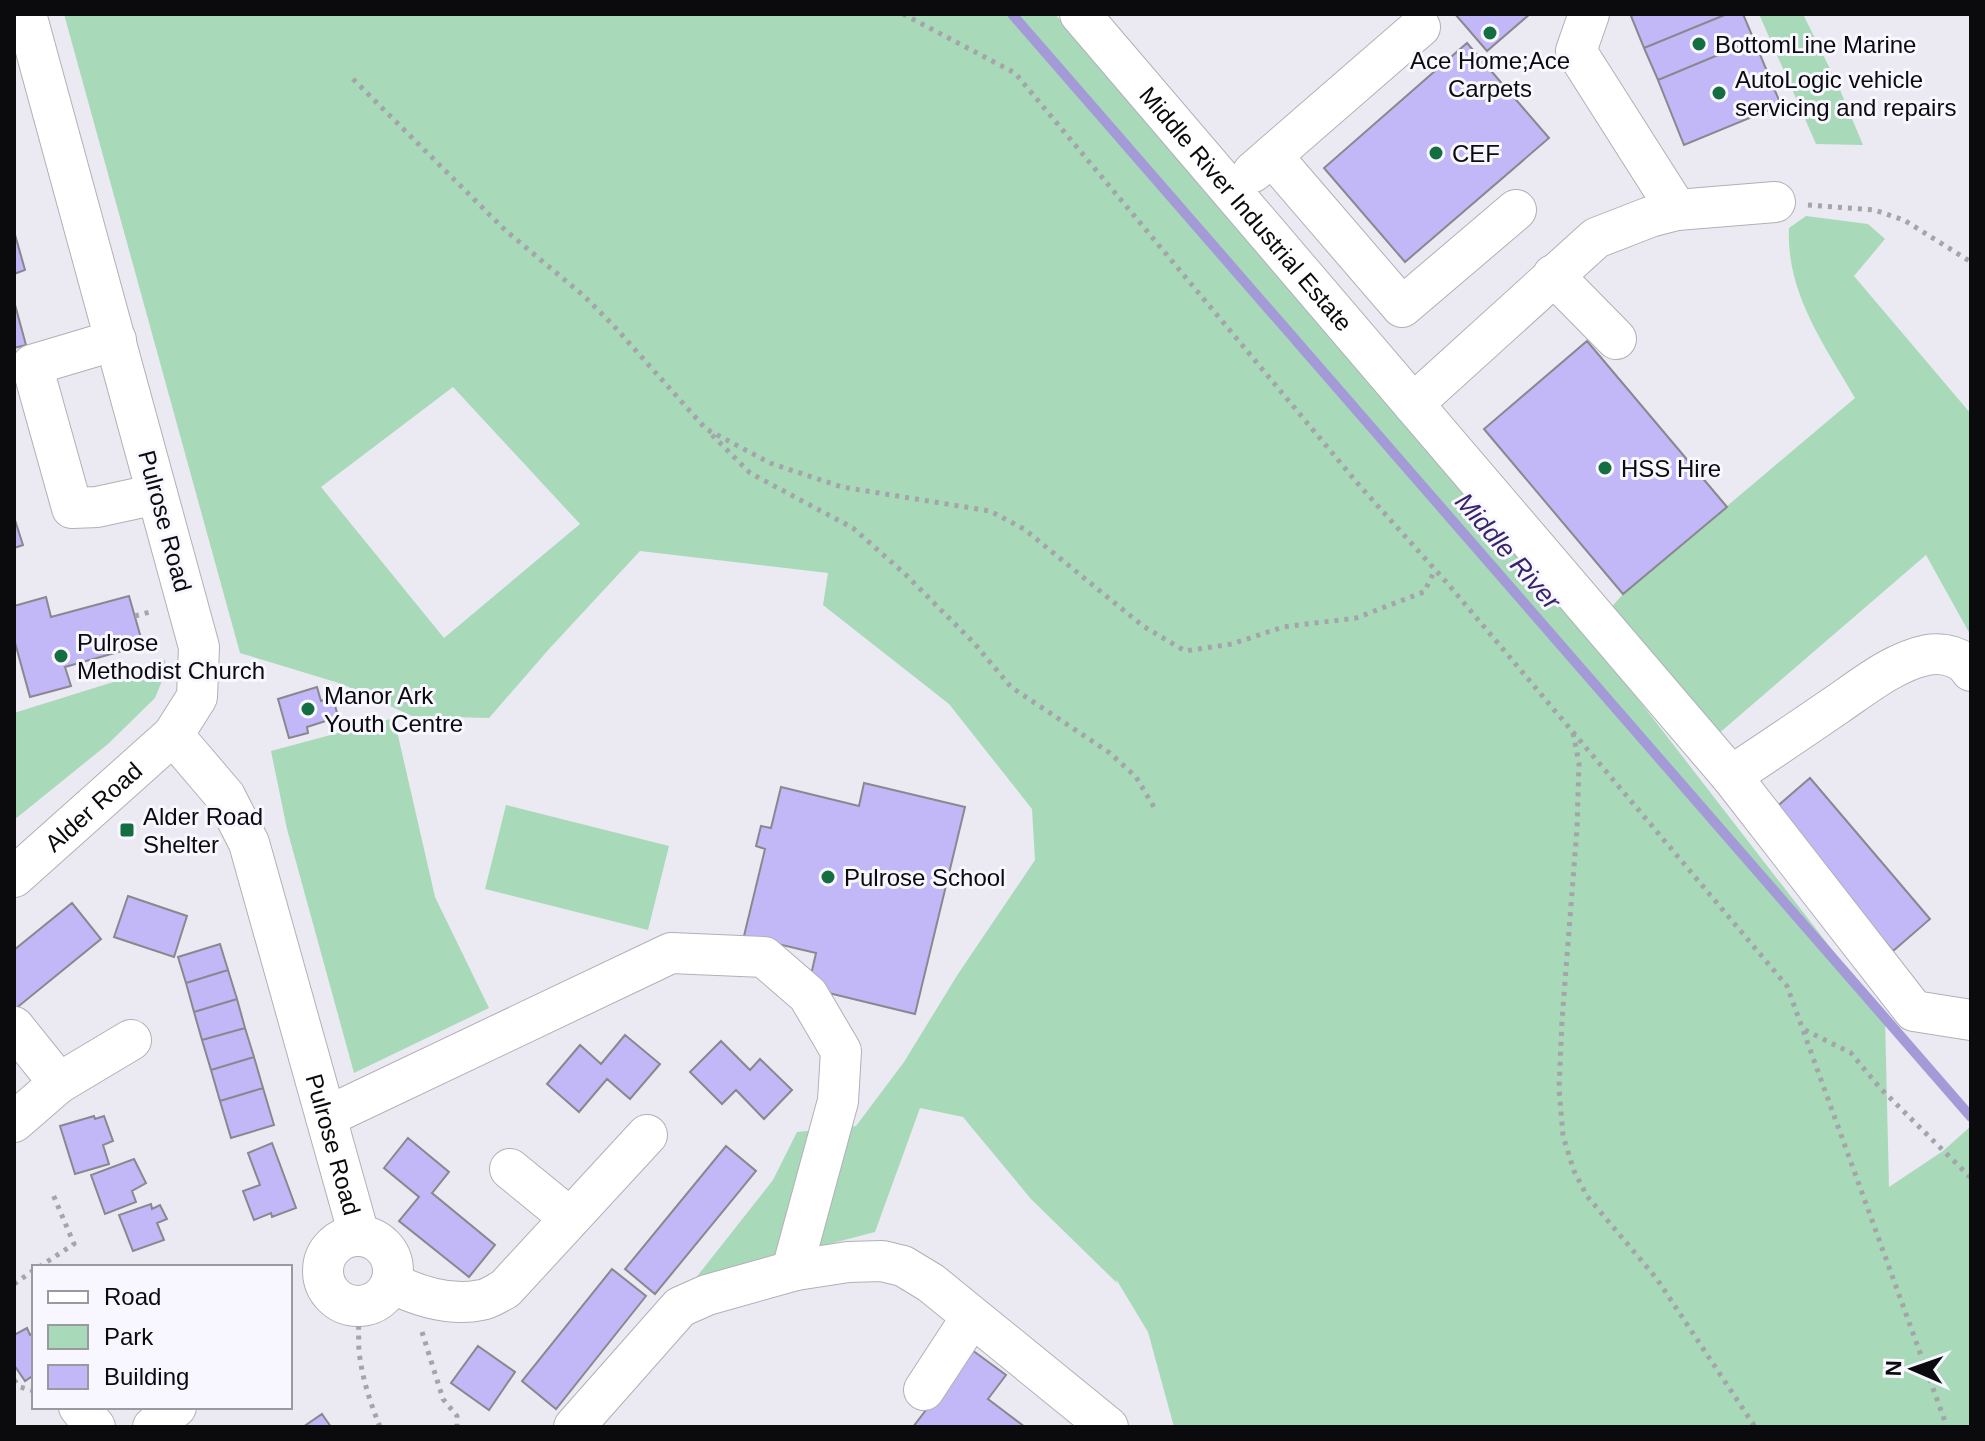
<svg xmlns="http://www.w3.org/2000/svg" width="1985" height="1441" viewBox="0 0 1985 1441" font-family="Arial,sans-serif">
<rect width="100%" height="100%" fill="#ebeaf2"/>
<path fill="#a8d9b9" fill-rule="evenodd" d="M64,14H1055L1590,637L1885,1018L1889,1187L1943,1151L1971,1126V1427H1174L1148,1332L1116,1279L1117,1283L1031,1199L963,1117L920,1108L875,1232L695,1279L773,1180L797,1132L856,1126L904,1062L958,974L1035,860L1032,809L949,704L823,605L828,573L640,551L549,649L489,718L412,716L342,684L240,653ZM453,387L580,524L444,638L321,487Z
M1759,14H1803L1838,85L1863,145L1816,144Z
M1806,216L1868,224L1885,239L1854,276L1971,414V636L1926,555L1717,735L1609,610L1623,594L1855,398C1824,344 1786,293 1789,228Z
M165,659L166,671L155,698L108,744L14,820V713L155,669Z
M394,718L435,897L489,1008L354,1073L287,829L271,751Z
M506,805L669,846L648,930L485,889Z"/>
<g fill="none" stroke-linecap="round" stroke-linejoin="round">
<path stroke="#a49ad7" stroke-width="10" d="M1012,14L1971,1117"/>
</g>
<path fill="#c2b8f7" stroke="#89888f" stroke-width="2" d="M1455,14H1530L1487,51Z
M1635,14H1727L1644,48L1631,16Z
M1727,14H1743L1754,40L1658,80L1644,48Z
M1754,40L1781,105L1684,145L1658,80Z
M1467,43L1549,138L1405,262L1324,168Z
M14,231L25,270L14,274Z
M14,301L26,345L14,348Z
M1587,341L1727,507L1623,594L1484,429Z
M14,517L23,545L14,548Z
M129,596L143,645L65,667L71,686L30,697L14,639V606L46,597L51,617Z
M317,687L321,701L333,697L338,717L307,727L308,733L289,738L278,699Z
M1810,778L1930,919L1893,951L1773,810Z
M864,783L965,807L915,1014L808,988L816,953L744,936L765,849L756,846L761,826L771,828L781,787L859,806Z
M128,896L187,916L174,957L114,937Z
M72,903L101,939L14,1010V950Z
M220,944L228,970L186,983L178,957Z
M228,970L237,999L194,1012L186,983Z
M237,999L245,1028L202,1040L194,1012Z
M245,1028L254,1057L211,1070L202,1040Z
M625,1035L660,1064L630,1099L607,1079L579,1112L547,1084L580,1045L601,1064Z
M721,1041L750,1070L760,1059L792,1090L764,1119L736,1090L722,1104L690,1072Z
M254,1057L263,1088L220,1101L211,1070Z
M263,1088L274,1125L231,1138L220,1101Z
M94,1116L95,1119L104,1116L113,1141L103,1145L109,1164L75,1174L60,1126Z
M408,1138L449,1172L432,1193L495,1245L469,1277L399,1221L419,1197L384,1168Z
M272,1143L296,1208L272,1217L271,1213L254,1220L243,1191L260,1185L248,1153Z
M726,1146L756,1171L655,1294L625,1269Z
M134,1159L146,1183L132,1191L136,1202L105,1214L91,1175Z
M151,1204L152,1209L160,1205L167,1219L157,1223L164,1240L133,1251L119,1215Z
M612,1269L646,1296L556,1409L522,1381Z
M27,1328L30,1335L34,1333V1375L25,1381L14,1365V1335Z
M478,1346L515,1372L489,1410L451,1383Z
M972,1350L1006,1375L988,1399L1025,1427H913Z
M322,1414L331,1427H303Z"/>
<g fill="none" stroke-linecap="round" stroke-linejoin="round">
<defs>
<g id="minor">
<path id="s1" d="M1080,14L1731,776L1914,1011L1971,1020"/>
<path d="M1589,14L1576,51L1677,210"/>
<path d="M1272,156L1402,307L1516,210"/>
<path d="M1253,172L1420,27"/>
<path d="M1553,275L1616,339"/>
<path d="M116,340L32,365L72,508L97,507L157,494"/>
<path d="M1413,404L1596,238L1650,217L1677,210L1775,202"/>
<path id="s2" d="M173,735L225,796L249,843L359,1235"/>
<path d="M1731,776C1766,753 1800,730 1835,706C1863,687 1893,662 1927,655C1943,652 1963,657 1971,671"/>
<path id="s3" d="M14,877L173,735L197,697L199,647L26,14"/>
<path d="M14,1027L59,1083L14,1122"/>
<path d="M59,1083L131,1040"/>
<path d="M326,1117L671,953L764,957L808,995L841,1051L838,1101L795,1259L796,1270"/>
<path d="M510,1169L570,1218"/>
<circle cx="358" cy="1271" r="35"/>
<path d="M391,1283C418,1296 450,1307 481,1300C489,1299 497,1293 505,1289L647,1135"/>
<path d="M924,1390L971,1318"/>
<path d="M79,1407L95,1427"/>
<path d="M153,1427L176,1407"/>
<path d="M574,1427L680,1307L707,1295L796,1270L848,1262L882,1261L903,1266L931,1283L1108,1427"/>
</g>
</defs>
<use href="#minor" stroke="#b1b0b7" stroke-width="42"/>
<path stroke="#a4a4aa" stroke-width="5" stroke-dasharray="4 6" stroke-linecap="butt" d="M903,14L1015,73L1359,485L1448,584L1787,986L1947,1427
M353,79L505,230L584,296L613,325L706,429L770,463L842,487L990,511L1024,529L1143,626L1185,651L1232,644L1283,627L1356,618L1424,592L1435,570
M1808,205L1874,210L1904,220L1971,262
M712,435L750,473L853,528L905,574L974,643L1011,687L1110,753L1136,777L1154,807
M135,616L154,611
M1573,733L1579,763L1577,829L1562,1020L1559,1089L1563,1136L1574,1171L1587,1196L1657,1279L1755,1427
M1805,1030L1851,1053L1880,1088L1971,1178
M39,1267L74,1244L52,1192
M14,1284L34,1270
M356,1306C360,1322 358,1335 359,1351C362,1378 370,1402 380,1427
M422,1332L443,1399L457,1416V1427
M14,1380L20,1387L34,1391"/>
<use href="#minor" stroke="#fff" stroke-width="40"/>
</g>
<g fill="#156e41" stroke="#f8f7ff" stroke-width="3">
<circle cx="1490" cy="33" r="8"/>
<circle cx="1699" cy="44" r="8"/>
<circle cx="1719" cy="93" r="8"/>
<circle cx="1436" cy="153" r="8"/>
<circle cx="1605" cy="468" r="8"/>
<circle cx="61" cy="656" r="8"/>
<circle cx="308" cy="709" r="8"/>
<rect x="119" y="822" width="16" height="16" rx="4"/>
<circle cx="828" cy="877" r="8"/>
</g>
<g text-anchor="middle" dominant-baseline="central" stroke-width="6" stroke-linejoin="round" paint-order="stroke">
<g font-size="24" fill="#0b0b0e" stroke="#f8f7ff" text-anchor="start">
<text x="1715" y="44">BottomLine Marine</text>
<text x="1490" y="60" text-anchor="middle">Ace Home;Ace<tspan x="1490" dy="28">Carpets</tspan></text>
<text x="1735" y="79">AutoLogic vehicle<tspan x="1735" dy="28">servicing and repairs</tspan></text>
<text x="1452" y="153">CEF</text>
<text x="1621" y="468">HSS Hire</text>
<text x="77" y="642">Pulrose<tspan x="77" dy="28">Methodist Church</tspan></text>
<text x="324" y="695">Manor Ark<tspan x="324" dy="28">Youth Centre</tspan></text>
<text x="143" y="816">Alder Road<tspan x="143" dy="28">Shelter</tspan></text>
<text x="844" y="877">Pulrose School</text>
</g>
<g font-size="24" fill="#0b0b0e" stroke="#f8f7ff">
<text stroke="none"><textPath href="#s1" startOffset="256">Middle River Industrial Estate</textPath></text>
<text transform="translate(165 521) rotate(75)">Pulrose Road</text>
<text stroke="none"><textPath href="#s3" startOffset="106">Alder Road</textPath></text>
<text stroke="none"><textPath href="#s2" startOffset="446">Pulrose Road</textPath></text>
</g>
<g font-size="26" font-style="italic" fill="#38246c" stroke="#f8f7ff">
<text transform="translate(1508 551) rotate(49)">Middle River</text>
</g>
</g>
<rect width="1985" height="1441" fill="none" stroke="#0b0b0e" stroke-width="32"/>
<rect x="32" y="1265" width="260" height="144" fill="#f8f7ff" stroke="#99999f" stroke-width="2"/>
<rect x="48" y="1291" width="40" height="12" fill="#ffffff" stroke="#99999f" stroke-width="2"/>
<text x="104" y="1305" font-size="24" fill="#0b0b0e">Road</text>
<rect x="48" y="1325" width="40" height="24" fill="#a8d9b9" stroke="#99999f" stroke-width="2"/>
<text x="104" y="1345" font-size="24" fill="#0b0b0e">Park</text>
<rect x="48" y="1365" width="40" height="24" fill="#c2b8f7" stroke="#99999f" stroke-width="2"/>
<text x="104" y="1385" font-size="24" fill="#0b0b0e">Building</text>
<g transform="translate(1913 1369) rotate(272)" stroke="#f8f7ff" stroke-width="6" paint-order="stroke">
<path d="M0-6L14 30L0 20L-14 30Z" fill="#0b0b0e"/>
<text y="-12" font-size="22" font-weight="bold" text-anchor="middle" fill="#0b0b0e">N</text>
</g>
</svg>
